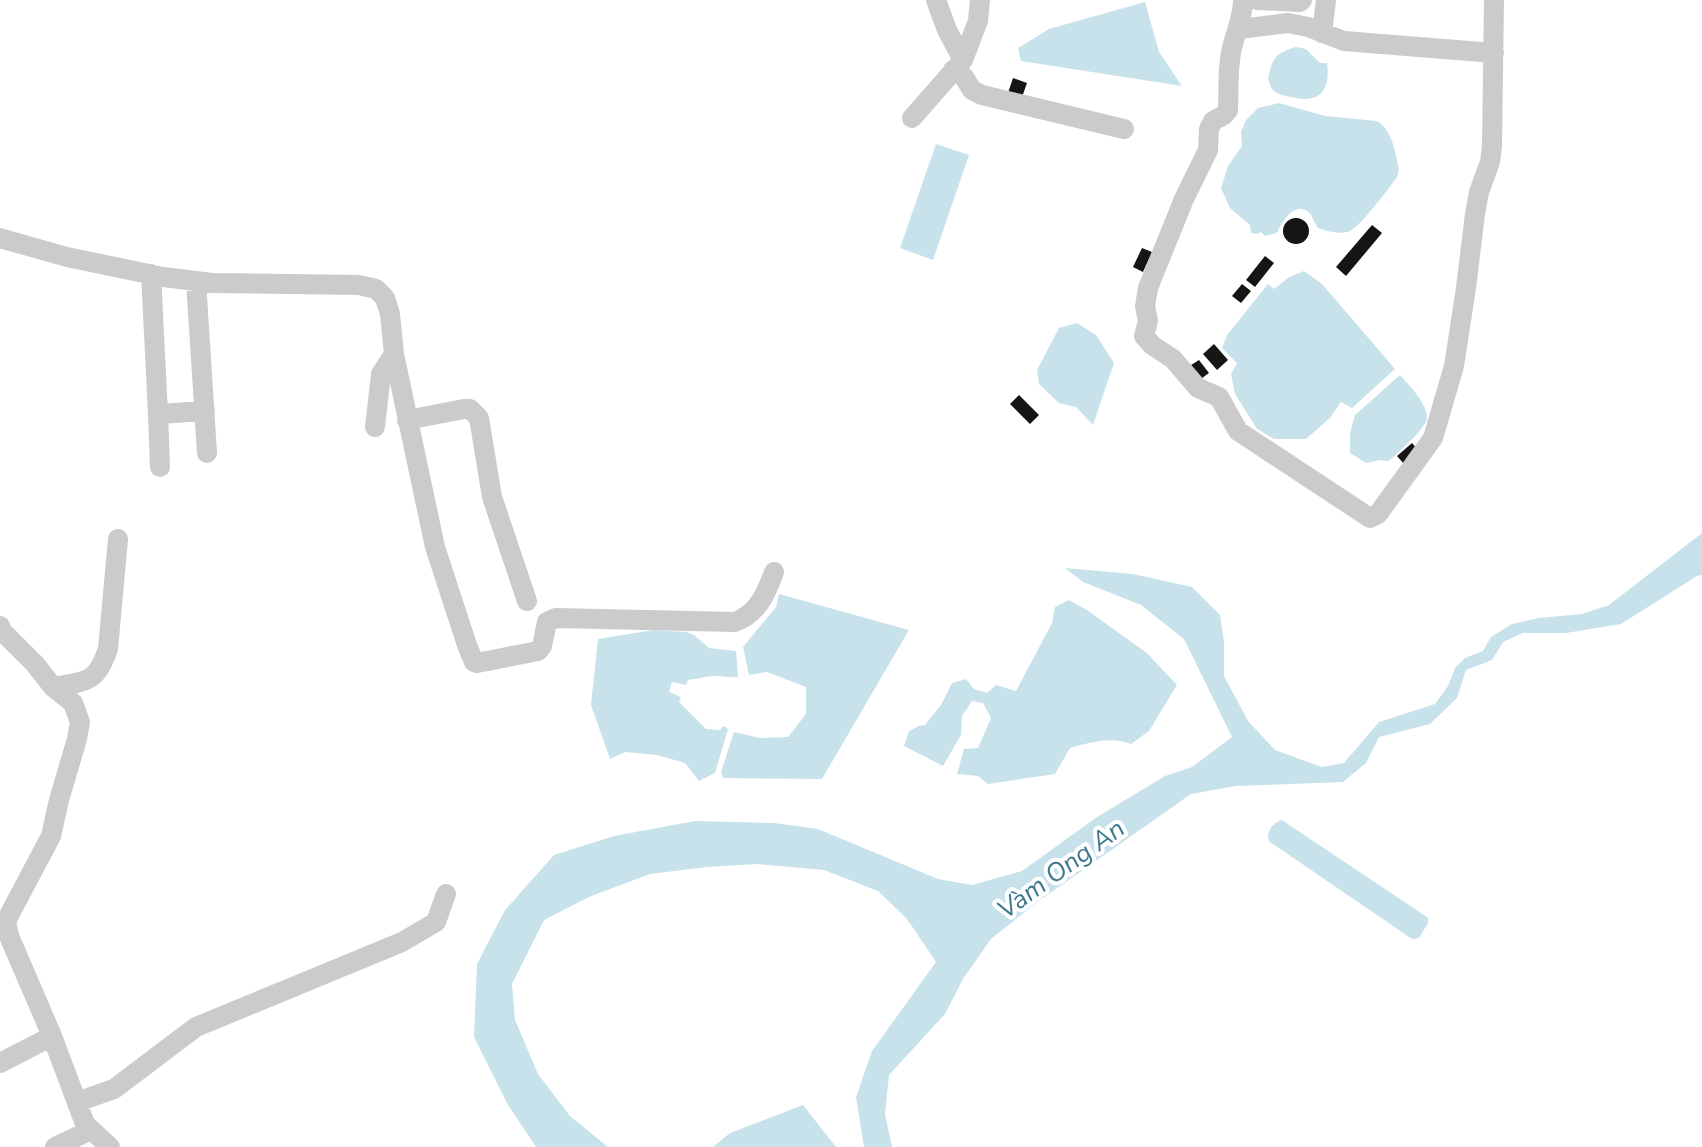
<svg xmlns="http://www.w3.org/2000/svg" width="1702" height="1147" viewBox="0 0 1702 1147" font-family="'Nunito Sans',sans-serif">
<rect width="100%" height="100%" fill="#fff"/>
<path fill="#c8e2eb" d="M1145,2L1159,52L1182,86L1021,61L1018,48L1049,29Z
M1296,47L1306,49L1320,63H1327C1331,92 1319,104 1291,97C1285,96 1277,94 1273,90C1270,86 1269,82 1268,78C1273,58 1275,53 1296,47Z
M1279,103L1325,116L1377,121C1392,129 1396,154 1399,170L1397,177C1389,188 1361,226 1350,231C1341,235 1327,231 1318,228C1315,224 1312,214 1307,211C1293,203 1282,222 1277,233L1265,236L1261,232L1257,234L1251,233L1250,225L1230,208L1221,188L1228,166L1242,146L1241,132L1246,120L1258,108Z
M936,144L969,155L933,260L900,248Z
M1304,271L1322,284L1395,369L1352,408L1341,402L1330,418L1306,439H1274L1257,429L1235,394L1231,374L1237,363L1222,348L1227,335L1268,284L1274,289L1289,277Z
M1077,323L1096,335L1114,363L1093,425L1076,407L1059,403L1039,384L1037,370L1059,328Z
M1400,375C1409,385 1427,403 1427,418C1427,428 1397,453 1389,461L1380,460L1366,463L1350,453V433L1355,415Z
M1702,533V575L1697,576L1621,624L1566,633H1523L1503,642L1492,660L1466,670L1457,698L1430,724L1379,737L1366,763L1343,782L1236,786L1191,794L1036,903L991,939L963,979L945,1014L889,1075L885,1114L892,1147H864L856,1097L872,1051L936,962L907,919L878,891L824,870L757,864L707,867L650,874L589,897L544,920L512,984L515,1020L538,1074L570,1116L608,1147H536L508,1105L474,1037L477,964L505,910L554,855L614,836L695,821L774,823L818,829L938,879L972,885L1022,871L1097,817L1165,776L1192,767L1232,737L1184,639L1141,605L1083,582L1065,568L1133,574L1192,587L1220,615L1224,642V676L1248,721L1275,750L1322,767L1344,763L1379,722L1435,704L1448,686L1455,668L1465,658L1483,651L1491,637L1512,624L1539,618L1582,614L1609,605Z
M779,594L909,630L822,779L723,778L721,772L734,732L760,738L788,737L806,714V687L767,672L749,675L743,647L776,607Z
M1069,600L1087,610L1147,653L1177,685L1149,731L1131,744C1110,736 1090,743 1070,748L1055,774L988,784L978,776L957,774L964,749L978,748L991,718L983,703L972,701L962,716L961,735L943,766L904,746L909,731L919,726L925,725L941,705L952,683L966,679L974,689L987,693L996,685L1016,691L1052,623L1055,607Z
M654,630L686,632L694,635L709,648L736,651L738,677C731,678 725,676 717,676C707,676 697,679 688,680L686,685L672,682L669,692L681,697L679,702L706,729L720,730L723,726L728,729L715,773L699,781L685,763L657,755L625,752L610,759L591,705L598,639Z
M1282,820L1424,915L1428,918V923L1419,938L1412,939L1270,842C1264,834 1273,822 1282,820Z
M803,1105L836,1147H713L730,1133Z"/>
<path fill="#151515" d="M1013,78L1027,83L1021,100L1007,96Z
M1283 231a13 13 0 1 1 26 0a13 13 0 1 1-26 0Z
M1372,225L1382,233L1346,276L1336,267Z
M1142,248L1152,252L1143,272L1133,267Z
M1265,256L1274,263L1255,287L1246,280Z
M1242,284L1251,291L1241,303L1232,296Z
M1214,344L1228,360L1217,370L1203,354Z
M1199,360L1209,373L1198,381L1188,367Z
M1019,395L1039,415L1030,424L1010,404Z
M1412,443L1419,451L1404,464L1397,456Z"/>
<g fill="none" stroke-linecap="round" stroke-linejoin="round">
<path stroke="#cbcbcb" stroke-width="20" d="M936,0L947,30L963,60
M1243,0C1243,16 1237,29 1233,44C1227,65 1229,88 1228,110L1224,115L1213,121L1209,129L1208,150L1184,199L1148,288L1145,306L1148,321L1144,336L1152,345L1173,359L1198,388L1219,397L1238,431L1370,518L1378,514L1433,438L1454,366L1466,288L1475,214L1479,192L1490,162L1492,146L1494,0
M1257,0L1300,2L1302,0
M1239,29L1288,23L1308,27L1344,41L1494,53
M1322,33L1326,0
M953,70L964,77L972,90L982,95L1124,129
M912,118L963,60L978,21L980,0
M0,238L67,257L163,277L212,283L359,285L376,289L385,298L390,314L394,354L435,547L467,645L474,662L477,663L538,651L542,646L547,622L556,618L735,622C758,613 766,594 774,572
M151,274L158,414L205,411
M196,281L207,453
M158,414L160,467
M407,420L464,409H470L479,418L492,497L527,601
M375,427L381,374L394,354
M0,626L2,631L35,664L53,687L73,703L80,722L77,739L59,800L51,836L6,921L9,936L52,1036L85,1124L110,1147
M53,687C86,681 96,684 108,649L118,539
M0,1063L52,1036
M77,1102L114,1089L196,1027L402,942L436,922L446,894
M55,1147L91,1130"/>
</g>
<g text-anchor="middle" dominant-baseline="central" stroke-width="8" stroke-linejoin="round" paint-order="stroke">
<g font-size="26" font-style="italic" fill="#3e798e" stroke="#fff">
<text transform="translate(1061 869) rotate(-36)">Vàm Ong An</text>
</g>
</g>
</svg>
